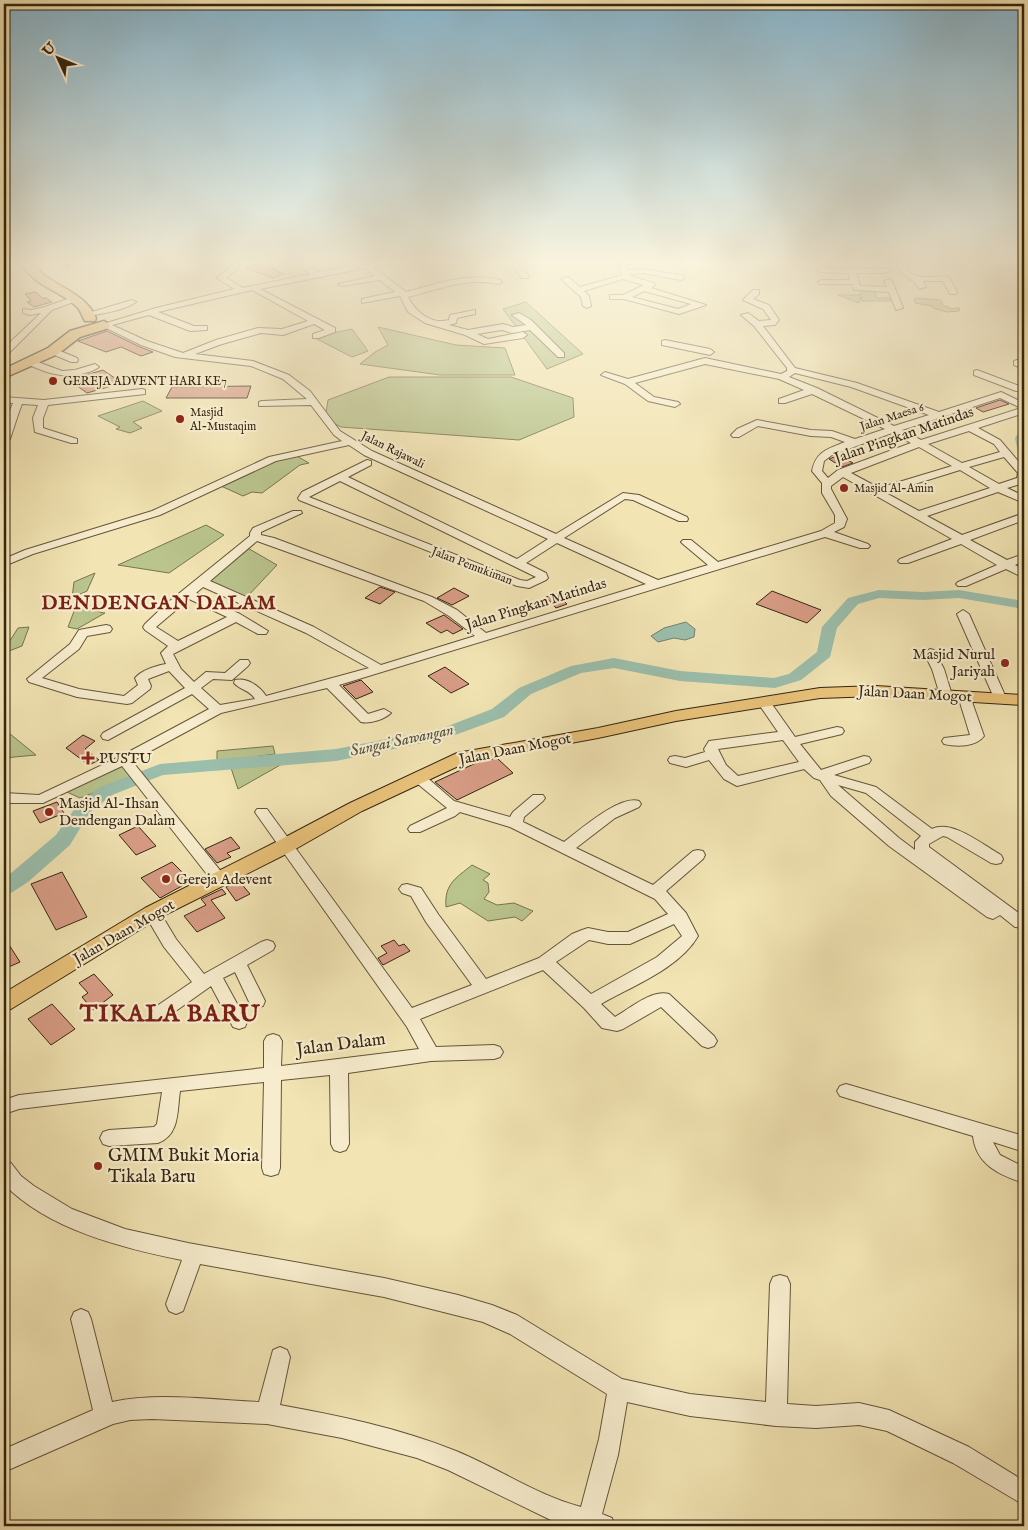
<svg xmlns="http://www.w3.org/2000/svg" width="1028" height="1530" viewBox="0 0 1028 1530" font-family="'IM FELL English',serif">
<rect width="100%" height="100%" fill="#f2e4b3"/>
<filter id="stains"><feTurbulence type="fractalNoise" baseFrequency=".004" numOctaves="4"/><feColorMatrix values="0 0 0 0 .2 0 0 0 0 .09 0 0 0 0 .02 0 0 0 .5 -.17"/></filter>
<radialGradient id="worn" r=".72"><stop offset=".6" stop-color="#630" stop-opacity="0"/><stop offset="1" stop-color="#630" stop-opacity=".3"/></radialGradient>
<path fill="#bac48d" stroke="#77744f" d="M860,289L874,290L877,298H891L892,301H862L861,297L859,303L838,295H860Z
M915,298L940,300L944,306L949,307V309L960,308L959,311L947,312L933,308L934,307L932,306L915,303Z
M526,302L583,354L547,369L503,309Z
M378,327L456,345L505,348L515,375H440L360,364L375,352L388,345Z
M352,329L368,351L352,357L313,337Z
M389,377H511L573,398L574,417L519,440L341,427L325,419L328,400Z
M143,401L162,411L133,422L142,428L130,433L116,429L120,427L98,416Z
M293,454L309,463L300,465L262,493L252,492L243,496L221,486L248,471Z
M206,525L224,535L169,573L118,565Z
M246,547L277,565L246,598L207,581Z
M95,573L87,591L72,598L74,582Z
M76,606L104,613H105L77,629L68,627Z
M29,627L22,646L4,653V650L18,628Z
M4,729L36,755L4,758Z
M273,746L275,754L217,762V751Z
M121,763L132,778L80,798L67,792Z
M282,764L238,789L231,768Z
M472,865L490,874L483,880L488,883L489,892L484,899L497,905L514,903L533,911L522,921L515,917L488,921L460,903L446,907C444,884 456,878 472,865Z"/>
<path fill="#9bbfad" stroke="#72816f" d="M686,622L695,629L694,637L685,640L674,638L658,642L651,636L664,628Z"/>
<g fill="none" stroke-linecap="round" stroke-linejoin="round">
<path stroke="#72816f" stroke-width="2" d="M67,266L68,267H62Z"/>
<path fill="#9bbfad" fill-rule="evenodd" d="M1024,433V457L1018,453L1015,438L1017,435Z
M879,590L923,592L959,590L1024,601V609L959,598L923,600L879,598L858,604L837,628L830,657L801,680L775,688L680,681L614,668L581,673L531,694L504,717L447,738L336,761L163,775L112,795L90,812L70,845L28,882L11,893L4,895V879L56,835L78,804L100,787L160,764L336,749L443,728L492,709L519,688L571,666L614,658L680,671L774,678L789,674L817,652L822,627L848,598Z"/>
</g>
<path fill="#d89d86" stroke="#342511" d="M262,263L277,270L276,271L284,274L273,278L246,268Z
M36,292L42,298H46L52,302L34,307L27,302L31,301L25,294Z
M107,331L140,347L153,352L141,356L121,347L106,352L78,341Z
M103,370L122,383L87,393L69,380Z
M251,386L247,398H166L172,387Z
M1000,400L1009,404L983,412L976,408Z
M839,455L853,463L842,467L829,459Z
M380,587L395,592L380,604L365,598Z
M454,588L469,596L452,605L437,598Z
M772,591L821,610L807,623L756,604Z
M557,594L567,604L556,608L546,597Z
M444,615L448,618L463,629L453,634L447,630L441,633L426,623Z
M445,667L469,684L451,693L428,676Z
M361,680L373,692L356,699L343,686Z
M83,735L95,741L85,749L99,760L89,765L66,748Z
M497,758L513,773L457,800L435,782L478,762Z
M57,802L64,813L40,823L33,811Z
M138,826L156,846L136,855L119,835Z
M231,837L240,848L227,853L231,857L217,863L205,849Z
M172,862L191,881L160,898L141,878Z
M62,872L87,917L56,930L31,884Z
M239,881L250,894L236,901L226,887Z
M222,889L226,894L211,900L225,918L197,932L184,916L206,905L201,899Z
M4,937L20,962L4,969Z
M394,940L399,946L404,944L410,951L383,965L378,958L387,953L381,946Z
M94,974L113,995L93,1010L82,997L88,993L79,983Z
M52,1004L75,1029L51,1045L28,1019Z"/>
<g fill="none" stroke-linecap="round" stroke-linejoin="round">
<defs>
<path id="minor" d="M232,262H240L237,269L226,278L243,288L310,274L295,262H303L317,272L366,263L395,262L391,264L373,267L406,292C438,284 467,272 501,280L502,282L498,284C467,277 439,289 408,297C416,312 431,325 449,320L450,315L475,310V314L457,318L456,323L449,325L468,330L503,324L513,327L526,325L512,315L519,313L531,320L564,353V357H558L530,330L512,333L502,330L477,334L488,339L523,332L527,335L523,338L484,344L465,335L425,323L408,312L400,296L362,303V299L395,292L380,280L342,286L338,284L375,276L365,268L260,289L335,328V332L319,338H313V334L325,330L314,324L283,335L261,333L222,344L195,354L253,361L289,375L310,391L340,431L372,451L556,534L623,493L639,495L687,517L688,519L687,521H679L633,500L625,499L564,538L658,580L708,565L683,544L681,542L683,540H691L718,562L821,531L835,523V515L822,493V483L812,471C816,451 828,449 845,442L831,437L811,436L758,426L739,437H733L731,435L737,429L757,420L811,430L832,431L855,439L885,429L812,394L785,403H779V399L804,390L779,379L705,364L635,383L654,397L678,402L680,404L675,407L648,401L625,384L601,375L605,372L628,379L705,358L781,374L787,371V368L754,326L741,315L748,313L759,321L771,320L763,309L743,300L753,290H759V294L753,299L769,305L779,320L775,325L763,326L795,368L857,383L939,412L1001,392L1024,403V413L978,428L1000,440L1024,468V483L1007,488L1024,496V503L998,492L927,516L962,535L1024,513V520L970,540L1007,560L1024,554V561L1015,565L1024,570V578L1006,569L966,586H958L956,584L958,582L997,565L961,544L908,563H900L898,561L900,559L952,539L843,477L831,486V489L847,519L844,527L834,532L868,544L870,546L868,548H860L825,537L339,685L368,714L384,709L391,713C385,719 370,724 361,722L327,688L221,713L132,761L223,874L226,878L223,882L218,883L213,882L122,766L43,803H4V793L39,795L119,757L209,709L192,694L108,740L103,739L101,736L103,733L185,688L169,671L148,679L151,686L150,689L132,703L127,704L77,697L29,682L27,679L70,644L79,630L106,625L110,626L112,629L110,632L87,636L79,649L42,678L79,689L124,696L138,685L135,678C142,670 155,666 166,664L161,653L168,646L145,630L143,627L145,624L166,604L250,536V533L253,528L293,511H301L302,513L261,532V535L274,538L432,597L457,610L486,633L646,584L557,543L526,563L546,573L548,578L546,580L529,588L517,586L299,500L298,498L302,492L367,460L371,461V465L348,477L517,559L548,539L364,455L349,445L276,461L160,515L33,554L4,566V559L25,550L152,511L269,457L342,441L334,435L311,405L259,406V402L262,401L307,399L283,379L251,366L175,357L141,345L100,325L156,308L234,289L217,278L231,266ZM252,290L308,321L282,329L258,328L216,340L183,353L147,341L112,325L149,315L190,331L207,330V326H194L158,312ZM795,373L851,387L929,415L894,426L817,388L789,377ZM1000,398L1021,408L921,440L902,430ZM969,431L994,444L1000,452L962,463L928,444ZM892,433L911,443L838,470L828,478L822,471L824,461L832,455ZM919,447L952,466L879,488L851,473ZM1004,457L1018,473L1017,478L999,484L969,467ZM960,470L990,488L919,511L886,493ZM340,481L536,577L527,581L520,580L309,497ZM257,541L424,601L449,616L475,636L381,665L314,627L210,581ZM203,587L306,633L369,668L266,696C260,687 248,677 235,680L234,683C240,690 250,690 255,699L220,705L201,688L213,679L232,680L248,666L250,663L248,660H240L225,673L206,672L194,682L181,669L173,654L236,622L258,634H266L268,631L240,614L196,593ZM189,599L227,617L178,641L156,627Z
M510,262H518L529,276L528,278H522Z
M622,262H630L626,267L628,270L643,269L684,276L685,278L681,280L643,273L631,274L630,276L654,283L655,285L651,288L706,305L679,314L624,299H610V295H623L644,285L623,279L584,291L589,296L591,306L587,308L583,306L581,297L561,279L568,277L580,287L623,275L618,267ZM644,291L691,304L678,309L632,297Z
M916,262H934L906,268C914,282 935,275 949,277L957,292L956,294H950L943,281H923L926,287L919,289C913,277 904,278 897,266Z
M984,262H995L1024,270V274Z
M817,268L888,269L889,271L885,273H856L860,286L887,287L884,281L891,279L903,308L896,310L889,292L857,290H854L852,284H819L818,282L822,280H850L848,273L820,272L816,270Z
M73,297L77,299L76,301L52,310L7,355L4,356V348L41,313L30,315L23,313V309L31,310L45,307Z
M132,300L136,302C124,311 103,313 89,316L85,314Z
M665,340L710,349L714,352L710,355L662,345V341Z
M53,348L77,358L78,360L77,362H71L50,353V349Z
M30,359L62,371L75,370L95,364L99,367C95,370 90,372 85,373C63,379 47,373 27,364V360Z
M1017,360L1024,363V369L1014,365V361Z
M977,370L1022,387L1024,389L1022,391H1016L974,375V371Z
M142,389L145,390V394L48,405L43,418V428L77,439V443H71L35,432L33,418L38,405L22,404C17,416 14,428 10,439H4V426L13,403H4V397L44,400Z
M963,610L969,614L1007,700L1006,703H996L995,700L957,614Z
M930,649L934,650L944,669L952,695L951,698L946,699L940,695L932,669L924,653Z
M964,692L970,696L984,736C976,747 957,747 944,744L942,741L944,738L970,735L958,696Z
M764,699L769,700L795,737L837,727L842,728L844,731L842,734L800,744L821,770L864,756L869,757L871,760L869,763L834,775L876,787L932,829C952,819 983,845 1001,855L1003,859L1001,863L996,864L991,863L947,837L943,836L929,844V847L1024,917V928L1015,927L1000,915L993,919L987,917L889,846L831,796L820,780L814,778L804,769L737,786L724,779L709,760L686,767L670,763L668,760L670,757L675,756L685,758L705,752L704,749L709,741L778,732L758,703ZM783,740L799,762L738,776L726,765L718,749ZM838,785L866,793L921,836L915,842V850L899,838Z
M418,772L423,774L454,801L510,817L513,812L533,795H543L545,798L543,801L524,817L523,822L564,842C580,830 619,795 639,801L641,804L639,807L615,818L576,848L653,885L693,851L698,850L703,851L705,855L703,859L666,891L686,913L698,936C680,968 632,986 601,1004L615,1017C629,1009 652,989 669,994L714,1036L717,1041L714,1046L708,1048L702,1046L661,1007L623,1029L617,1031L602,1028L584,1008L543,970L420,1019L436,1047L494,1045L500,1047L503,1052L500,1057L494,1059L431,1061L348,1073L349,1144L346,1150L340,1152L334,1150L331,1144L330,1075L281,1080L280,1168L278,1174L271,1176L264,1174L262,1168L264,1082L180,1091C177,1110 180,1135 158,1143L109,1146L103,1144L100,1138L103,1132L109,1130L154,1127L157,1124L162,1092L19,1109L4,1114V1100L19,1095L264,1068V1041L267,1036L273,1034L279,1036L282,1041L281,1066L419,1049L407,1027L257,815L255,812L257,809H267L412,1008L472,985L426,922L411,896L402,893L399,889L402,885L407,884L421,888L438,914L486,979L539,958L572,934L582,930L588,928L608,932H628L668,914L655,899L510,827L460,812L455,816L420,832H410L408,829L410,826L447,808L413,780L411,777L413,774ZM674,924L682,936L657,957L591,994L556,962L589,940L608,944H630Z
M152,907L158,909L176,939L204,974L261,942L267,940L273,942L275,946L273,950L247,965L265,1001L263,1006L257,1007L251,1006L235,972L223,978L247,1022L245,1027L239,1029L233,1027L211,986L163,1020L157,1022L151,1020L149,1015L151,1010L192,982L164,947L144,913L146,909Z
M846,1084L1024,1136V1152L993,1142L1000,1155L1024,1167V1183C1000,1175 976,1165 973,1136L840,1096L837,1091L840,1086Z
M4,1161L11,1163L21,1176L34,1186L72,1209L125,1229L188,1243L384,1278L458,1295L492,1305L517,1315L622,1379L690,1394L766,1402L770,1284L773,1277L780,1275L787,1277L790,1284L787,1404L816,1406L859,1403L889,1410L969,1447L1024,1481V1505L953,1463L887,1431L859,1425L816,1428L776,1426L690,1416L627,1402L618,1455L602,1514L612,1518L615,1526H568L557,1523L448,1470L417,1458L342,1438L267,1424L152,1419L130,1420L113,1424L6,1471L4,1470V1445L9,1447L93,1410L71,1319L74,1312L81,1309L88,1312L91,1319L112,1402C159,1392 211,1400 259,1402L273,1350L280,1347L287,1350L290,1357L280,1405C340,1416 399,1428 456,1451C498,1468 536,1495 581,1507L599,1439L607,1394L510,1334L483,1322L384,1297L200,1264L183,1311L176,1314L169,1311L166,1304L182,1260C122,1248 47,1229 4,1184Z"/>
<path id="major" d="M876,686L1024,695V705L876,696L820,698L676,721L598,738L467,762L362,811L292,851L159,918L11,1009L4,1011V993L145,908L278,841L350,803L457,753L598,728L676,711L820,688Z"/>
<path id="highway" d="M20,262H32C48,287 84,289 96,318L95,321H85C82,316 81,311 77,307C57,288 37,289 20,262Z
M104,321L110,325L109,328L80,337L58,354L4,378V369L48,348L70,331Z"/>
</defs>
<use href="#minor" stroke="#64553a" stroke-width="2"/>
<use href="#major" stroke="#342511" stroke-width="2"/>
<use href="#highway" stroke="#342511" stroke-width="3"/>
<use href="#minor" fill="#f7edce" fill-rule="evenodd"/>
<use href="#major" fill="#e9c27a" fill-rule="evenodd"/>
<use href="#highway" fill="#e9c27a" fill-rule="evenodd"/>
</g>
<linearGradient id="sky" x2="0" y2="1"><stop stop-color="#89b8d0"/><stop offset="0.55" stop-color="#f9f3dd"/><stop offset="1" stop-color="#f9f3dd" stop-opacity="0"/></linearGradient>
<rect width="1028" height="476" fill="url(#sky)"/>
<g fill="#8f2418" stroke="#f7edce" stroke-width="2">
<circle cx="53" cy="381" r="5"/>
<circle cx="180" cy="419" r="5"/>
<circle cx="844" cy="488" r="5"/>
<circle cx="1005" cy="663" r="5"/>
<path d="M85.5 750.5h5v5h5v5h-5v5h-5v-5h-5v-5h5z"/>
<circle cx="49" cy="812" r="5"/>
<circle cx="166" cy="879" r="5"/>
<circle cx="98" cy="1166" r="5"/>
</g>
<g text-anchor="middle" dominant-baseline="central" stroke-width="4.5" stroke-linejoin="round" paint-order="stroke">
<g font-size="12" fill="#342511" stroke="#f7edce" text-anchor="start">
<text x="63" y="381">GEREJA ADVENT HARI KE7</text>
<text x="190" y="412">Masjid<tspan x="190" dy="14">Al-Mustaqim</tspan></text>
<text x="854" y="488">Masjid Al-Amin</text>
</g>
<g font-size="12" fill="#342511" stroke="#f7edce">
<text transform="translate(892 417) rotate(-18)">Jalan Maesa 6</text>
<text transform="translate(393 450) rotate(26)">Jalan Rajawali</text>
<text transform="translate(472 566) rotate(21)">Jalan Pemukiman</text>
</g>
<g font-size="15" fill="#342511" stroke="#f7edce">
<text transform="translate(904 435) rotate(-19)">Jalan Pingkan Matindas</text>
<text transform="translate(536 604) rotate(-17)">Jalan Pingkan Matindas</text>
<text transform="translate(915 694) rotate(3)">Jalan Daan Mogot</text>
<text transform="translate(515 749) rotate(-11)">Jalan Daan Mogot</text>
<text transform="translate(124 932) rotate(-30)">Jalan Daan Mogot</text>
</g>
<g font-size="15" fill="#342511" stroke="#f7edce" text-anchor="start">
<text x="995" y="654" text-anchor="end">Masjid Nurul<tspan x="995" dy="17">Jariyah</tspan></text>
<text x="99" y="758">PUSTU</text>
<text x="59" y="803">Masjid Al-Ihsan<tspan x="59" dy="17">Dendengan Dalam</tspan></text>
<text x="176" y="879">Gereja Adevent</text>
</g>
<g font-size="16" font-style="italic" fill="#535340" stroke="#f7edce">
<text transform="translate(402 741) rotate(-12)">Sungai Sawangan</text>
</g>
<g font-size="18" fill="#342511" stroke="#f7edce">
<text transform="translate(341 1045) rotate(-7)">Jalan Dalam</text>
</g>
<g font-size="18" fill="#342511" stroke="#f7edce" text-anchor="start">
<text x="108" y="1156">GMIM Bukit Moria<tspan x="108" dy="21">Tikala Baru</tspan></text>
</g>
<g font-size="20" font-weight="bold" letter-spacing="1" fill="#7a1f14" stroke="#f7edce">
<text x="159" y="603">DENDENGAN DALAM</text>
</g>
<g font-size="24" font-weight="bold" letter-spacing="1" fill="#7a1f14" stroke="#f7edce">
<text x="170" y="1014">TIKALA BARU</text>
</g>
</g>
<rect width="1028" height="1530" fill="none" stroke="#f2e4b3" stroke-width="20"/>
<rect x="5" y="5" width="1018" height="1520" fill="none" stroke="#342511" stroke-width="2.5"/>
<rect x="10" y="10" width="1008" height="1510" fill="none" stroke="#342511"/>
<g transform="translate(58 58) rotate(314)" stroke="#f7edce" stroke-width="4" paint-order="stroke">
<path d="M0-4L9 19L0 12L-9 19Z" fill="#342511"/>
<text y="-8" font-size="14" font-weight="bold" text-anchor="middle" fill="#342511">U</text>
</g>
<rect width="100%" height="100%" filter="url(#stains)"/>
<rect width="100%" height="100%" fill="url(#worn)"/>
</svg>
